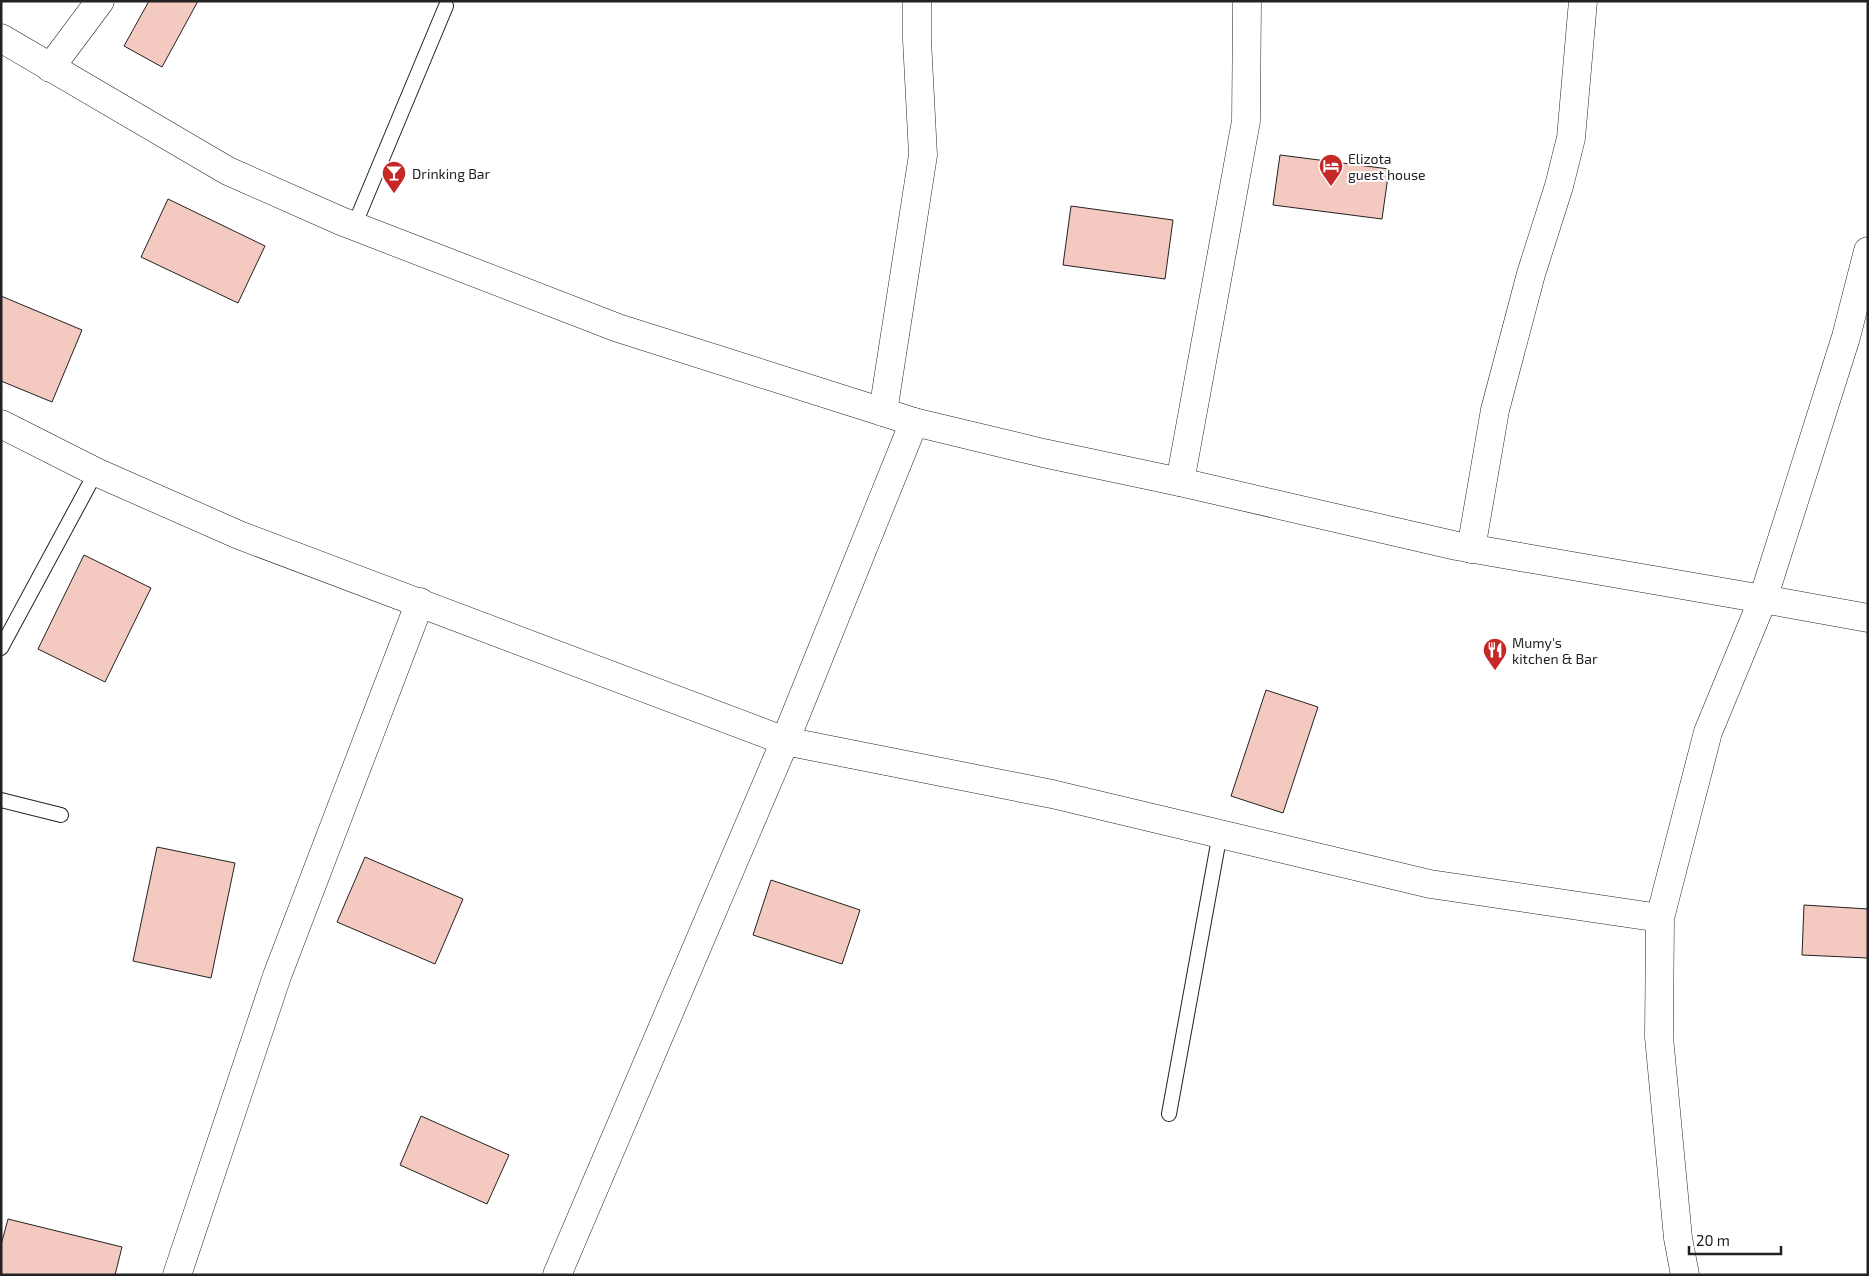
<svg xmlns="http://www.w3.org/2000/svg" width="1869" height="1276" viewBox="0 0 1869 1276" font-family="'Exo 2',sans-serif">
<rect width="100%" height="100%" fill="#fff"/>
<path fill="#f3c9c0" stroke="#222" d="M149,1H198L162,67L124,46Z
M1280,155L1389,169L1382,219L1273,205Z
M168,199L265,246L238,303L141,257Z
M1071,206L1173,220L1165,279L1063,265Z
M1,296L82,330L52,402L1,381Z
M84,555L151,588L105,682L38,649Z
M1266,690L1318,707L1283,813L1231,796Z
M157,847L235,863L211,978L133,961Z
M365,857L463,899L435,964L337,922Z
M771,880L860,910L842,964L753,935Z
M1804,905L1868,909V958L1802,955Z
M421,1116L509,1155L487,1204L400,1165Z
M8,1219L122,1247L115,1275H1V1245Z"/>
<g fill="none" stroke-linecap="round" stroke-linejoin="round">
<defs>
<path id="lane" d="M354,226L446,6
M1,648L96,472
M1,800L61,815
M1169,1114L1220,833"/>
<path id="street" d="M50,68L100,1
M883,412L923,155L917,40V1
M1,424L96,472L239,535L785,741L1052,794L1430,884L1660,918
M1180,482L1246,121L1247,1
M1471,549L1495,410L1531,274L1559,186L1571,138L1583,1
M177,1275L277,976L420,602
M557,1275L785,741L914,422
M1685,1275L1678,1238L1659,1037L1660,918L1708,732L1763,599L1846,337L1868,251"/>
<path id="secondary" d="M1,38L228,171L341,221L618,328L883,412L914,422L1043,453L1180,482L1457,546L1763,599L1868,618"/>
</defs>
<use href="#lane" stroke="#222" stroke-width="16"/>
<use href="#street" stroke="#222" stroke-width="29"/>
<use href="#secondary" stroke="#222" stroke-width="29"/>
<use href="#lane" stroke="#fff" stroke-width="14"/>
<use href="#street" stroke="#fff" stroke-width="28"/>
<use href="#secondary" stroke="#fff" stroke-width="28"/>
</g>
<defs>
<symbol id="hotel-pin" viewBox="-11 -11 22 30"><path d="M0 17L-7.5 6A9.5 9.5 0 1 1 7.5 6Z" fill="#c62828" stroke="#fff"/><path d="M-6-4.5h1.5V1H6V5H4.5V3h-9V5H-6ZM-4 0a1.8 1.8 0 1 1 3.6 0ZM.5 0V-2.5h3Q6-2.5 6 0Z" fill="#fff"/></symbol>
<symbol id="bar-pin" viewBox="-11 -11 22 30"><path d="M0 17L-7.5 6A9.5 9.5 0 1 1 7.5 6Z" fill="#c62828" stroke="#fff"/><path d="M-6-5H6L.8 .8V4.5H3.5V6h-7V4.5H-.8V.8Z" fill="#fff"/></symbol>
<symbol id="restaurant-pin" viewBox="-11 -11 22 30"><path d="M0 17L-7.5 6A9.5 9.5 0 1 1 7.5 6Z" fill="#c62828" stroke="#fff"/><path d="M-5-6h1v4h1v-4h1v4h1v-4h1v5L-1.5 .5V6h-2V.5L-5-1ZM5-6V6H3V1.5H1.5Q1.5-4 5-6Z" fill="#fff"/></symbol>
</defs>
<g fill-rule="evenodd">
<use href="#hotel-pin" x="1317" y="152" width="28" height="38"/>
<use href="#bar-pin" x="380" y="159" width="28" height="38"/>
<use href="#restaurant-pin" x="1481" y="636" width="28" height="38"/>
</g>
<g text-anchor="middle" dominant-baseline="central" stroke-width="4" stroke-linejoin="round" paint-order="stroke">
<g font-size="14" fill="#222" stroke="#fff" text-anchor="start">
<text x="1348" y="158">Elizota<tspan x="1348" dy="16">guest house</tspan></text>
<text x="412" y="173">Drinking Bar</text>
<text x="1512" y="642">Mumy's<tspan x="1512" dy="16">kitchen &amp; Bar</tspan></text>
</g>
</g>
<rect width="1869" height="1276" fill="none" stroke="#222222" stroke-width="5"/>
<path d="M1689 1246v8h92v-8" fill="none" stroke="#222222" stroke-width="2.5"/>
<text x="1696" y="1246" font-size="15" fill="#222222" stroke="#ffffff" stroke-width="4" paint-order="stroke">20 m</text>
</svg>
